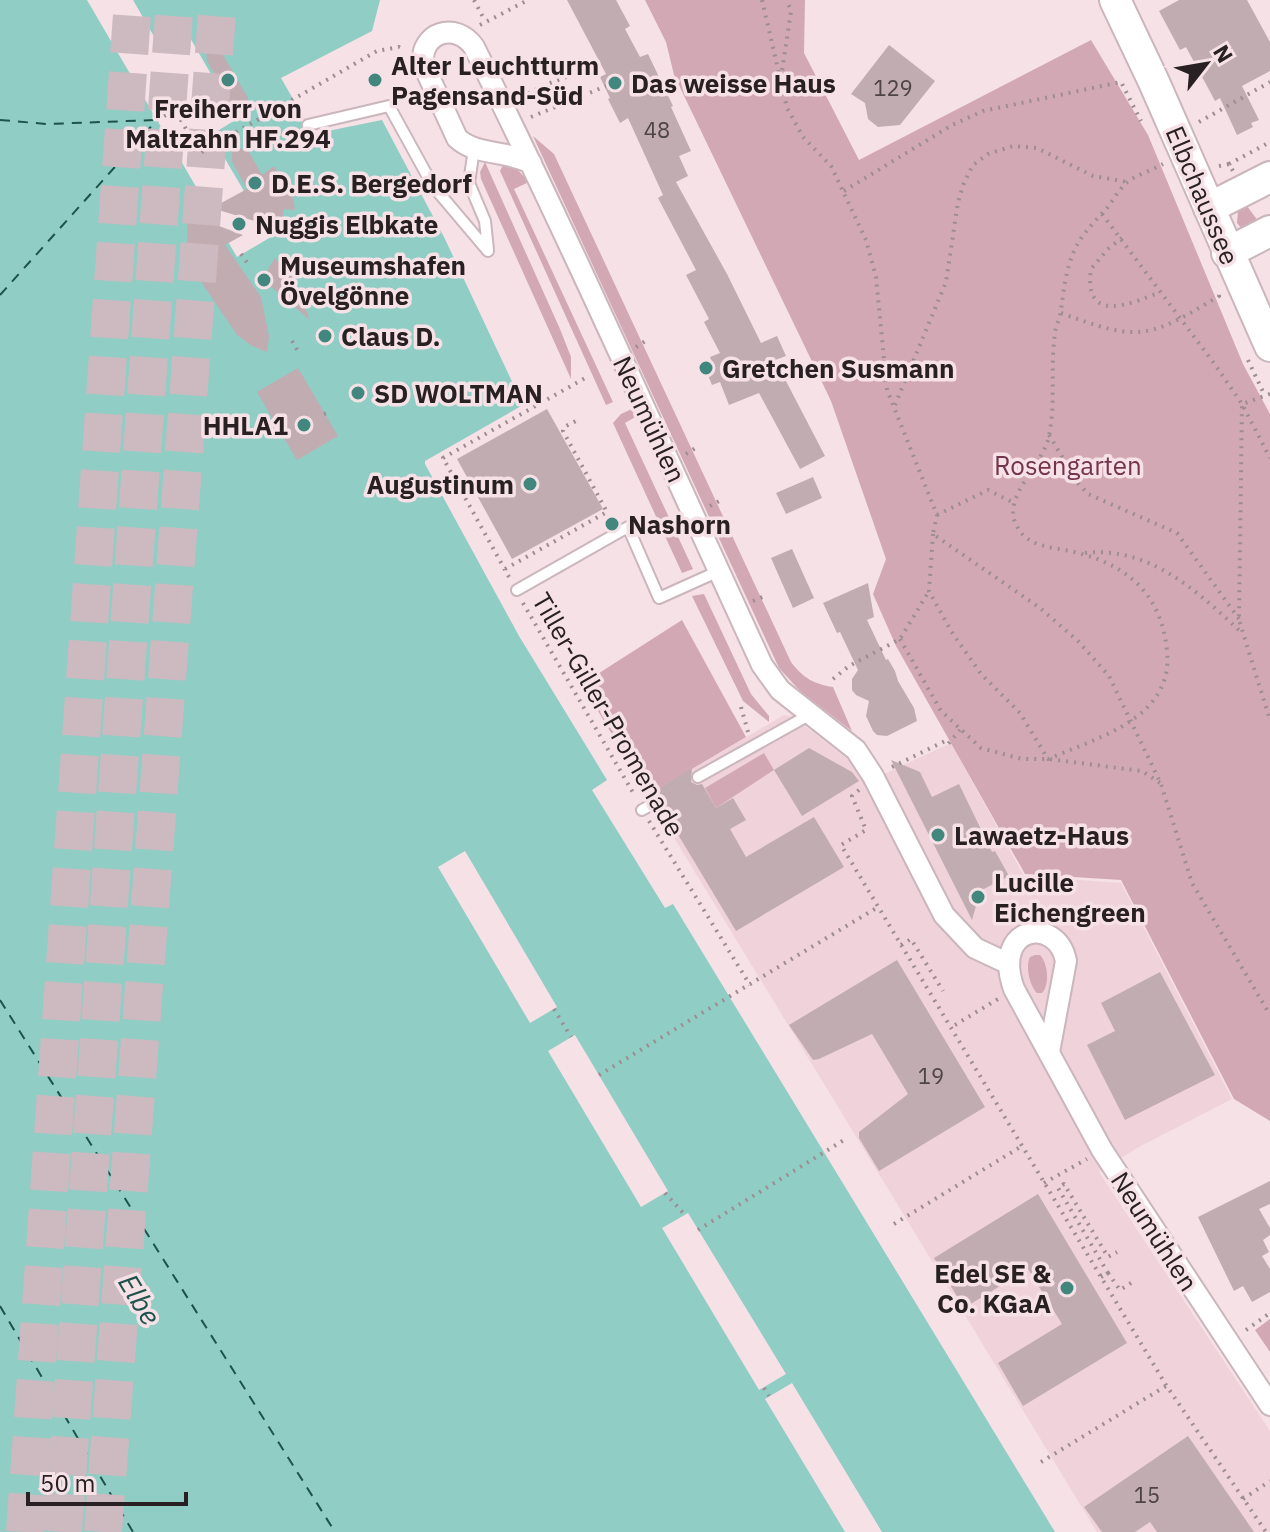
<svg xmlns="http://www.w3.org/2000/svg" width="1270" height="1532" viewBox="0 0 1270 1532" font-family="'IBM Plex Sans',sans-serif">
<rect width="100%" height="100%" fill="#f6e1e7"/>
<path fill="#f0d2db" d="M784,715L792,716L873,779L951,743L1024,876L1121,883L1232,1099L1137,1148L1099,1172L1270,1431V1532H1097L648,795Z"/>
<path fill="#d3a8b5" d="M645,0H805L804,53L859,160L1091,40L1148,135L1243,364L1270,414V1121L1234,1099L1121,880L1025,874L896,646L873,594L886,559L831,401L674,75L666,42Z
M533,136L554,154L791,662C803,678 814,684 833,687L852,731L801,692L779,668Z
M485,162L560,329L571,357V379L481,179L480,172Z
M504,163L516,168L529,182L514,189L613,402L606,405L500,171Z
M1244,202L1261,225L1245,233L1237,223L1238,210Z
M634,408L637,416L625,423L693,569L682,573L613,423L621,414Z
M704,594L751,694L769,716V722L743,701L692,596Z
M682,620L746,737L648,795L582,684Z
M764,753L774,770L716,808L705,788Z
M1035,955H1040C1048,963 1050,985 1042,993H1037C1030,986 1025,967 1030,957Z
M1270,1319V1352L1255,1330Z"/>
<path fill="#90cdc4" d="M0,0H380L372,31L281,78L313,134L382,120L445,239L523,405L425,461V464L519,636L607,780L592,790L665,908L673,904L1055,1532H0Z"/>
<path fill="#f6e1e7" d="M87,0H133L163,52L189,36L237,119L211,135L271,237L237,257Z
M465,851L557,1007L530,1023L438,867Z
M575,1035L668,1191L641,1207L548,1051Z
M688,1213L786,1374L759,1390L662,1228Z
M792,1383L882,1532H845L765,1399Z"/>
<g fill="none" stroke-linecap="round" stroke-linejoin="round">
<path stroke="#1e524c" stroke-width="2" stroke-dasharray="10 8" stroke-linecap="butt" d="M0,120L47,124L156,120
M0,295L157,120
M0,1000L335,1532
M0,1306L133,1532"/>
</g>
<path fill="#c1acb2" d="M567,0H616L630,26L625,29L640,57L648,54L673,106L671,107L691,151L679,156L688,176L676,182L727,274L761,343L777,336L786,356L775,360L825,456L800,469L759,393L729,405L720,382L712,385L705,368L713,364L710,357L720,353L704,322L709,319L686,275L696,270L658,198L663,195L628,118L620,123L608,99L610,98L600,77L606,74Z
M1179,0H1247L1270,42V71L1242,86L1259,120L1251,123L1253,127L1237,135L1220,98L1215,101L1186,47L1180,50L1159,11Z
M205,39L222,53L248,98L245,110L234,107L207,61Z
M889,45L935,81L900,125L878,127L868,119L865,103L851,94Z
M238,147L249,152L262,175L274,166L293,198L295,210L284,209L280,231L268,222L264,224L212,208L247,189L232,162V150Z
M187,214L243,235L225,245L261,297L269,336L267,352L252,346L237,335L202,283L187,246Z
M275,258L292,277L310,320L262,279Z
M298,368L338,436L297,460L257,392Z
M547,409L603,509L512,559L457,459Z
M813,477L822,498L786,514L776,493Z
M792,549L814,598L793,608L771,558Z
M868,583L874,617L867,620L886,660L888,659L895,671L898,681L914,708L917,721L887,736L877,735L873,731L866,716L869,701L856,695L852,690V679L858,670L840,632L837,633L823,603Z
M809,748L852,772L859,781L802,816L774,770Z
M891,760L920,772L932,797L959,784L992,852L995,851L1009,876L980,891L972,920Z
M692,768L691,782L697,785L702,784L716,808L733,798L746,820L730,829L746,857L814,817L844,867L736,931L662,808L666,802L664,796L653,792Z
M897,960L985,1107L879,1171L859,1138V1132L908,1094L872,1034L819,1059L813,1060L789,1025Z
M1160,972L1215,1075L1125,1120L1087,1045L1115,1031L1101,1003Z
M1270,1181V1204L1259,1209L1270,1228V1235L1263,1240L1269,1252L1262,1256L1270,1269V1292L1252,1302L1243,1286L1234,1291L1198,1217Z
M1038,1194L1127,1343L1023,1406L998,1363L1062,1324L1028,1269L964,1308L934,1258Z
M1188,1436L1254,1532H1157L1150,1522L1135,1532H1102L1084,1507Z"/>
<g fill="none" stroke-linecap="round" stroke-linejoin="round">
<path stroke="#cdbac0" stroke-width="38" stroke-dasharray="38 19" stroke-linecap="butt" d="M25,1532L133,0
M63,1532L175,0
M103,1532L218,0"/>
<defs>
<path id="lane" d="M308,125L389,106L433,186L488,251
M474,149L469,183L485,221L488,250
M517,590L628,527L659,598L719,571
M698,777L809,715
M642,810L658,801"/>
<path id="street" d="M531,163C507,150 476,156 457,138L423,64C420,32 456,21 474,47C575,250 667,459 762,665L780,690L856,750L873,776L944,915L975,948L1007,963
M1049,1052L1066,961C1057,915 991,925 1014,989L1102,1150L1270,1405"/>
<path id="secondary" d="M1115,0L1153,80L1270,346
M1209,208L1270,177
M1227,253L1270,231"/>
</defs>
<use href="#lane" stroke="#cab6bc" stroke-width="14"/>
<use href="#street" stroke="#cab6bc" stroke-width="24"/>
<use href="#secondary" stroke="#cab6bc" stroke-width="34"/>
<path stroke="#9d8d92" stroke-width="4" stroke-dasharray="2 6" stroke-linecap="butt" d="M474,0L485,21
M762,0L787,108L803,137L831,166L866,240L876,277L887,390L937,515L933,534L1040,608L1078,641L1109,676L1161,784L1192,883L1270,1015
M480,25L528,0
M781,78L791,11L787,0
M521,97L547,84L600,65
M531,117L606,86
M157,120L175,110L200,153L377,51L399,47L405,50
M1199,122L1270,82
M1229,164L1270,142
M1219,166L1229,164L1233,171
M844,191L952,125L983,111L1121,82L1141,121
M1102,214L1216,366L1242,404L1270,458
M1122,238L1108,249L1091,269C1083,325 1131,304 1160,292
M241,254L248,264
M1061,313C1139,342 1148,339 1219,296L1217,293
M292,341L299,353
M636,347L647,340
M1248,360L1265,396
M1270,394L1242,404L1239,620L1270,720
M895,405L946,282L958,202L964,183L973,165L988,154L1013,146L1037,148L1093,176L1128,182
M324,414L327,413
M1049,435L1077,482L1088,494L1177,533L1239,619
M686,454L697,447
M710,506L721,500
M937,515L988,490L1012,502
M933,534L929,591L951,631L981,674L1020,713L1048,759C1096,738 1174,719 1167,651C1162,598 1132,568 1082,554C1058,546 1026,551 1015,522C1004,495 1043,465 1049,436C1056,403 1050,367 1055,333C1056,325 1060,318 1061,310C1064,287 1067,260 1080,240C1087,229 1098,218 1107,208C1114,199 1121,186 1130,180C1140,174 1152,170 1163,164
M1085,553C1150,546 1197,591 1242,633
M505,569L607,512L563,431L564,427L576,421
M509,577L443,458L587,377
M753,601L765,596
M523,603L635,796
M900,639L941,711L981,748L1022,759H1048L1142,771L1160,783
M833,679L849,666L900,639L929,591
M741,707L748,732
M892,767L945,741L948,744L960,730
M859,790L852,796L866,830L841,845L1166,1385L1266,1532
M649,821L750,985
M901,945L911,939L943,991
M554,1009L571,1037
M955,1025L998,999
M599,1075L878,907
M1044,1183L1087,1159
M665,1193L685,1215
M894,1224L1022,1146
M698,1230L844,1140
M1108,1273L1120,1290L1134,1281
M1101,1277L1108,1273L1058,1188L1064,1184L1108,1257L1117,1252
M1246,1330L1270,1313
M764,1388L769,1396
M1041,1462L1166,1386
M1243,1499L1270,1481"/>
<use href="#lane" stroke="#fff" stroke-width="10"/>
<use href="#street" stroke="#fff" stroke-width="20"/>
<use href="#secondary" stroke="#fff" stroke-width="30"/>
</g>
<g fill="#41877d" stroke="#f6e1e7" stroke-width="3">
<circle cx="228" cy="80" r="8"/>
<circle cx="375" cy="80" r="8"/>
<circle cx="615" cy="83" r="8"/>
<circle cx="255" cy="183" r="8"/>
<circle cx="239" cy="224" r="8"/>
<circle cx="264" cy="280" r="8"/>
<circle cx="325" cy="336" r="8"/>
<circle cx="706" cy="368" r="8"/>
<circle cx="358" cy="393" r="8"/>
<circle cx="304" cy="425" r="8"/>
<circle cx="530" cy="484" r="8"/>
<circle cx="612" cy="524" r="8"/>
<circle cx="938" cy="835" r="8"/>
<circle cx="978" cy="897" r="8"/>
<circle cx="1067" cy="1288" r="8"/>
</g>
<g text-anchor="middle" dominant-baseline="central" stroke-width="7" stroke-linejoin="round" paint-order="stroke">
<g font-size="22" fill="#4e4346">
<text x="893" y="87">129</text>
<text x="657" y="129">48</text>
<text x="931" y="1075">19</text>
<text x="1147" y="1494">15</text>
</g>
<g font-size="26" font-weight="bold" fill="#282022" stroke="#f6e1e7" text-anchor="start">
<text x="391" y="65">Alter Leuchtturm<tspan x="391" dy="30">Pagensand-Süd</tspan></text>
<text x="631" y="83">Das weisse Haus</text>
<text x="228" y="108" text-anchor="middle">Freiherr von<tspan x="228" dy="30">Maltzahn HF.294</tspan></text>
<text x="271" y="183">D.E.S. Bergedorf</text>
<text x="255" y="224">Nuggis Elbkate</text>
<text x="280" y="265">Museumshafen<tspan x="280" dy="30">Övelgönne</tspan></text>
<text x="341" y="336">Claus D.</text>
<text x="722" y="368">Gretchen Susmann</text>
<text x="374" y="393">SD WOLTMAN</text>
<text x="288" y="425" text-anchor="end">HHLA1</text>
<text x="514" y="484" text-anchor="end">Augustinum</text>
<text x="628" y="524">Nashorn</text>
<text x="954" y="835">Lawaetz-Haus</text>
<text x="994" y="882">Lucille<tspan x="994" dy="30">Eichengreen</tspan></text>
<text x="1051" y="1273" text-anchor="end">Edel SE &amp;<tspan x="1051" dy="30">Co. KGaA</tspan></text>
</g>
<g font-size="26" fill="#282022" stroke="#f6e1e7">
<text transform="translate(1203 195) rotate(67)">Elbchaussee</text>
<text transform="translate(650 419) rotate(65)">Neumühlen</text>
<text transform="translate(609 714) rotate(60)">Tiller-Giller-Promenade</text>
<text transform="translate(1155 1231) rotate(57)">Neumühlen</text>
</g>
<g font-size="26" fill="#74344d" stroke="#f6e1e7">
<text x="1068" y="465">Rosengarten</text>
</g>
<g font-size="28" font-style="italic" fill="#1e524c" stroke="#f6e1e7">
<text transform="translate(140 1299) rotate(59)">Elbe</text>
</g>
</g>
<g transform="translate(1206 64) rotate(59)" stroke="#f6e1e7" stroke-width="6" paint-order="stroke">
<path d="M0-6L14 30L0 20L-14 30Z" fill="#282022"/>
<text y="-12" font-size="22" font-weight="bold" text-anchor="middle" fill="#282022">N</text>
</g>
<path d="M28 1492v12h158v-12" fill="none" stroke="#282022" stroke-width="4"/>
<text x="40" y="1492" font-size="24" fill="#282022" stroke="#f6e1e7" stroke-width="6" paint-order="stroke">50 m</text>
</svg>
